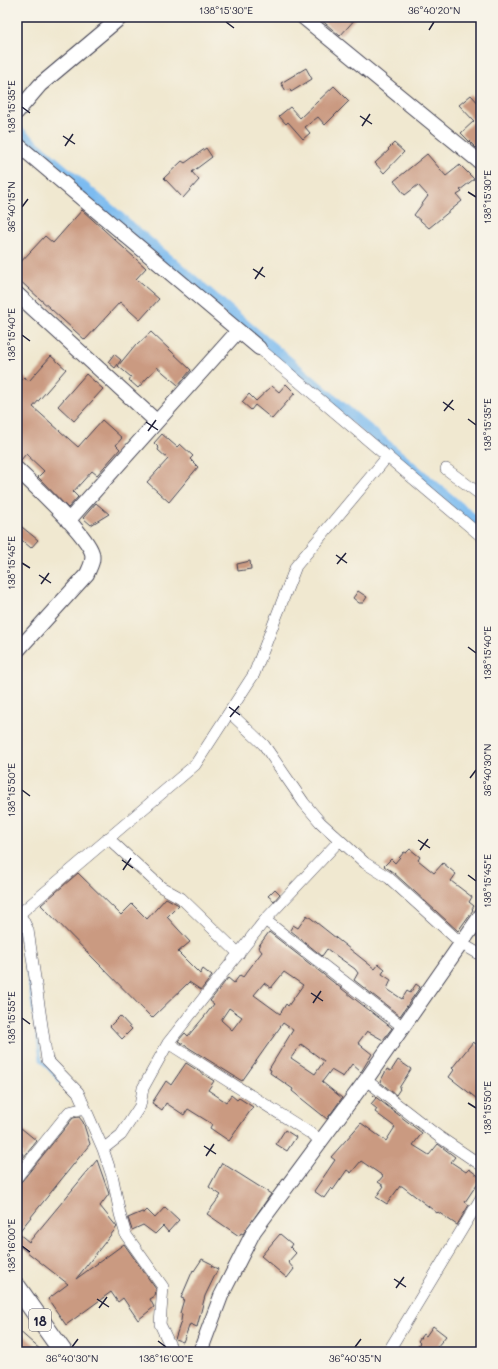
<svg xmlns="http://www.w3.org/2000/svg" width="498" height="1369" viewBox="0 0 498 1369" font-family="Mali,sans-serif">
<rect width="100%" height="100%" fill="#f7f3e8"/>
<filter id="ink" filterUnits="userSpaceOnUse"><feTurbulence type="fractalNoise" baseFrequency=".025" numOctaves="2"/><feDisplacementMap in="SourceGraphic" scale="8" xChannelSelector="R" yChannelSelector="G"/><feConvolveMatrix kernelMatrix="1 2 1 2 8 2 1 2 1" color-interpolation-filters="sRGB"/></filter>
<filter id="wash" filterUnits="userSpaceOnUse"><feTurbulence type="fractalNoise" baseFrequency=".012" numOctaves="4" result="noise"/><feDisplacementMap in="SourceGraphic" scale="16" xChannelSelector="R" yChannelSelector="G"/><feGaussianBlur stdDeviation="0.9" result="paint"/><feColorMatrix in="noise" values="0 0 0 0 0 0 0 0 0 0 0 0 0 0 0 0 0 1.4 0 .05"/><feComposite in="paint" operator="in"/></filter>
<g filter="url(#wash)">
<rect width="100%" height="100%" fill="#f0e8d0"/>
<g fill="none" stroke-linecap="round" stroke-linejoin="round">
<path stroke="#7cbbf0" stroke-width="3" d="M17,926L20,929L24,949L41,1060L67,1089"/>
<path stroke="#7cbbf0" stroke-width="11" d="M19,132L481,526"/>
</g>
<g id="blocks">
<path fill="#ca9a81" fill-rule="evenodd" d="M318,17H357L340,36Z
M306,68L312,79L291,92L290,89L286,91L281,83Z
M334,86L349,101L325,125L318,117L305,127L310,133L303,139L288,122L286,124L279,116L290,107L300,118Z
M471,95L481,106V143L476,148L461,133L474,121L459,105Z
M394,143L404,152L384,173L375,163L389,150L388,149Z
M206,148L212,157L192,172L199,180L183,198L164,178L182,161L185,163Z
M427,154L446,176L460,165L474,179L460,190L462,192L457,195L462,201L429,228L414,215L428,196L418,185L405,195L394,181Z
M82,210L146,268L136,279L159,299L140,320L120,302L85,340L17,278V266L45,236L53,243Z
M151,332L191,370L178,385L157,367L138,388L129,380L131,377L118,366L136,344L137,345Z
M114,354L121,360L115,368L108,362Z
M51,356L66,369L33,407L78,447L102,420L122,438L116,445L120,449L97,475L92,471L73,492L78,497L68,508L38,477L44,471L26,454L20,461H17V384L24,377L29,381Z
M86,374L103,389L74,421L58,406Z
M286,384L295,393L272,419L255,405L251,410L242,402L249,394L256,401L272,386L279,392Z
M162,434L177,447L180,444L193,456L190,459L198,467L169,502L147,482L168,459L158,450L159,448L154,443Z
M96,503L109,514L91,525L83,518Z
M17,523L38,540L31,548L17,536Z
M250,561L251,569L238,571L237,564Z
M358,591L367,597L363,603H359L353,598Z
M410,849L420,857L418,860L434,873L443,863L456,874L451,881L472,897L469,902L474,906L472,909L473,910L458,931L394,873L384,866L391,859L395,863L404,852L406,853Z
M78,873L121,915L132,904L147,919L166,898L177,904L179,905L167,917L190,942L178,952L200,974L203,969L212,976L201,990L189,982L152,1018L41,905Z
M275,889L280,894L274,901L268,896Z
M307,915L375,969L379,964L385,969L382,974L391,980L387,989L402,999L407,991L410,993L416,984L420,987L400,1016L354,980L358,973L355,969L327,949L322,956L290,930L293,925L298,928Z
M269,932L392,1028L383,1040L367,1031L358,1043L372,1054L361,1072L352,1064L343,1077L331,1070L322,1082L342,1098L327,1119L292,1091L293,1089L270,1073L271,1070L269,1069L293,1030L283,1023L242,1081L178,1041L185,1033L188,1036L204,1017L214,1004L210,1001L228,978L234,983L240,975L243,977L262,952L258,947ZM284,972L303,985L288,1006L286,1004L280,1014L254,995L264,983L271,988ZM229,1008L242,1017L232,1030L221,1020ZM301,1044L324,1061L315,1074L291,1058Z
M120,1016L132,1029L122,1039L110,1026Z
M473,1042L481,1047V1102L449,1077L454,1070L452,1068Z
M398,1060L411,1069L399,1088L400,1089L396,1095L380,1082L387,1069L391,1071Z
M186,1063L214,1081L208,1090L226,1102L231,1095L237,1100L239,1098L253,1107L229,1141L210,1128L212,1124L188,1109L184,1115L166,1103L162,1110L152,1103L166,1081L171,1085Z
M373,1095L422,1133L413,1145L429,1155L438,1144L455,1157L451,1162L466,1172L469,1169L481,1178L465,1202L469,1205L457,1225L438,1212L437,1213L402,1186H400L387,1204L376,1197L384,1186L378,1182L383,1176L361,1161L351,1173L347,1170L333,1190L331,1188L324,1198L314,1191L335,1160L331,1157L361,1123L386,1141L395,1127L375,1112L377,1109L371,1104L376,1098Z
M79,1117L83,1122L90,1144L18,1233L29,1242L97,1160L109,1194L100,1206L117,1227L76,1279L124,1244L156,1289L155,1296L150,1299L154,1307L138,1320L123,1298L118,1302L111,1292L66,1325L48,1299L68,1284L17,1244V1184L22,1181L73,1118Z
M21,1128L37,1141L23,1158L21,1157L23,1154L17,1150V1133Z
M285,1130L296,1137L287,1151L276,1144Z
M222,1163L271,1194L243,1234L241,1233L239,1236L207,1214L221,1195L209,1187Z
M165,1207L179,1220L168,1232L163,1226L155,1234L143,1225L132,1230L128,1218L142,1212L144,1213L147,1210L155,1218Z
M280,1234L292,1244L290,1247L296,1253L288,1262L294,1269L287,1278L261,1256Z
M202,1259L212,1264L211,1266L218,1269L205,1296L197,1327L190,1324L183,1342L175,1339L181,1321L182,1314L180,1313L184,1299L181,1298L193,1270L194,1271Z
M433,1326L446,1336L433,1352H425L417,1346L420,1343L418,1341L423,1334L426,1336Z
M17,1329L43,1352H17Z"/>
</g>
</g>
<g filter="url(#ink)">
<use href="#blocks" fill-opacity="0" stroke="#414051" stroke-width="1"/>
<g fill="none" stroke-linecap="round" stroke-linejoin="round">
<defs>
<path id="minor" d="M259,348L481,536
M446,469L481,495
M230,713L264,745L304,803L320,822L365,863L389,878L462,944L481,955
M108,838L161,887L181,898L239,954
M20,914L28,930L47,1060L78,1092L103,1149L113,1179L120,1214L126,1235L163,1287L160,1324L173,1352
M17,916L195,765L254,674L296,566L388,456
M265,920L340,840
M168,1043L321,1140
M366,1080L438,1136L481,1165
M103,1149L121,1135L140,1106L143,1088L168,1043L265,920L403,1027
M17,1177L69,1112L85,1108
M388,1352L481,1198"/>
<path id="tertiary" d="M303,17L481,163
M17,112L40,85L121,17
M17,144L259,348
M17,294L156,421
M17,469C34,486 86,533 92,553C94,561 90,567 87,574L17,651
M68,521L238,331
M200,1352L221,1296L254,1231L366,1080L481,915"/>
<path id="trunk" d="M17,1287L63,1352"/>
</defs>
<use href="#minor" stroke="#414051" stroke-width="12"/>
<use href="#tertiary" stroke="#414051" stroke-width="16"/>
<use href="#trunk" stroke="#414051" stroke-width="20"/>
<use href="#minor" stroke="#fff" stroke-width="11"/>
<use href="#tertiary" stroke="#fff" stroke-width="14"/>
<use href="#trunk" stroke="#fff" stroke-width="18"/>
</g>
</g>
<path fill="none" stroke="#22223b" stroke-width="1.5" d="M226,22L234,28M429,30L434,22M22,107L30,113M360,116L372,124M362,126L370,114M63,136L75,144M65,146L73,134M468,192L476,197M22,207L28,199M253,269L265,277M255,279L263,267M22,335L30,341M443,402L454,410M444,411L453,400M468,419L476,425M146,422L158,430M148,431L156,420M336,555L347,563M22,563L30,568M337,564L346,553M39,575L51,583M41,584L49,573M468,647L476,653M229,707L240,715M230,717L239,706M470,778L476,770M22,790L30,796M418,840L430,848M420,850L428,839M122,860L133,868M123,870L131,858M468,875L476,881M311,993L323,1001M313,1003L321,991M22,1018L30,1024M468,1103L476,1108M204,1146L216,1154M206,1156L214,1144M22,1246L30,1252M394,1279L406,1287M396,1288L404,1277M97,1299L109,1307M99,1308L107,1297M158,1341L166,1347M72,1347L78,1339M355,1347L361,1339"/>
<g text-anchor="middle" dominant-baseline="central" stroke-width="3" stroke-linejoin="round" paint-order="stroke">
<rect fill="#f7f3e8" stroke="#62616f" stroke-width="1" x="29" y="1309" width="22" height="22" rx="3"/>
<g font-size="13" font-weight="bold" fill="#22223b">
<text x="40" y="1320">18</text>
</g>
</g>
<rect width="498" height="1369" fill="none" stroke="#f7f3e8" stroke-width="44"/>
<rect x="22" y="22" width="454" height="1325" fill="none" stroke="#22223b" stroke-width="1.5"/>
<g font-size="10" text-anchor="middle" fill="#22223b">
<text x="226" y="14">138°15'30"E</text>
<text x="434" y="14">36°40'20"N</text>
<text transform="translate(11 107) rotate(-90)" y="4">138°15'35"E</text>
<text transform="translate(487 197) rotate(-90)" y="4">138°15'30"E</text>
<text transform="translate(11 207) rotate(-90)" y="4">36°40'15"N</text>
<text transform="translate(11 335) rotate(-90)" y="4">138°15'40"E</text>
<text transform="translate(487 425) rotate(-90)" y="4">138°15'35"E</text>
<text transform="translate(11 563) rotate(-90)" y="4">138°15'45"E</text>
<text transform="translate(487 653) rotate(-90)" y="4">138°15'40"E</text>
<text transform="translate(487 770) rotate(-90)" y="4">36°40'30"N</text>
<text transform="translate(11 790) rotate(-90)" y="4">138°15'50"E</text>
<text transform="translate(487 881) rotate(-90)" y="4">138°15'45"E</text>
<text transform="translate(11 1018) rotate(-90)" y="4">138°15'55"E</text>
<text transform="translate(487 1108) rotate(-90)" y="4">138°15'50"E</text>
<text transform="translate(11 1246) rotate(-90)" y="4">138°16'00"E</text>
<text x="72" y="1362">36°40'30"N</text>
<text x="166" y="1362">138°16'00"E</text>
<text x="355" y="1362">36°40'35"N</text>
</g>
</svg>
